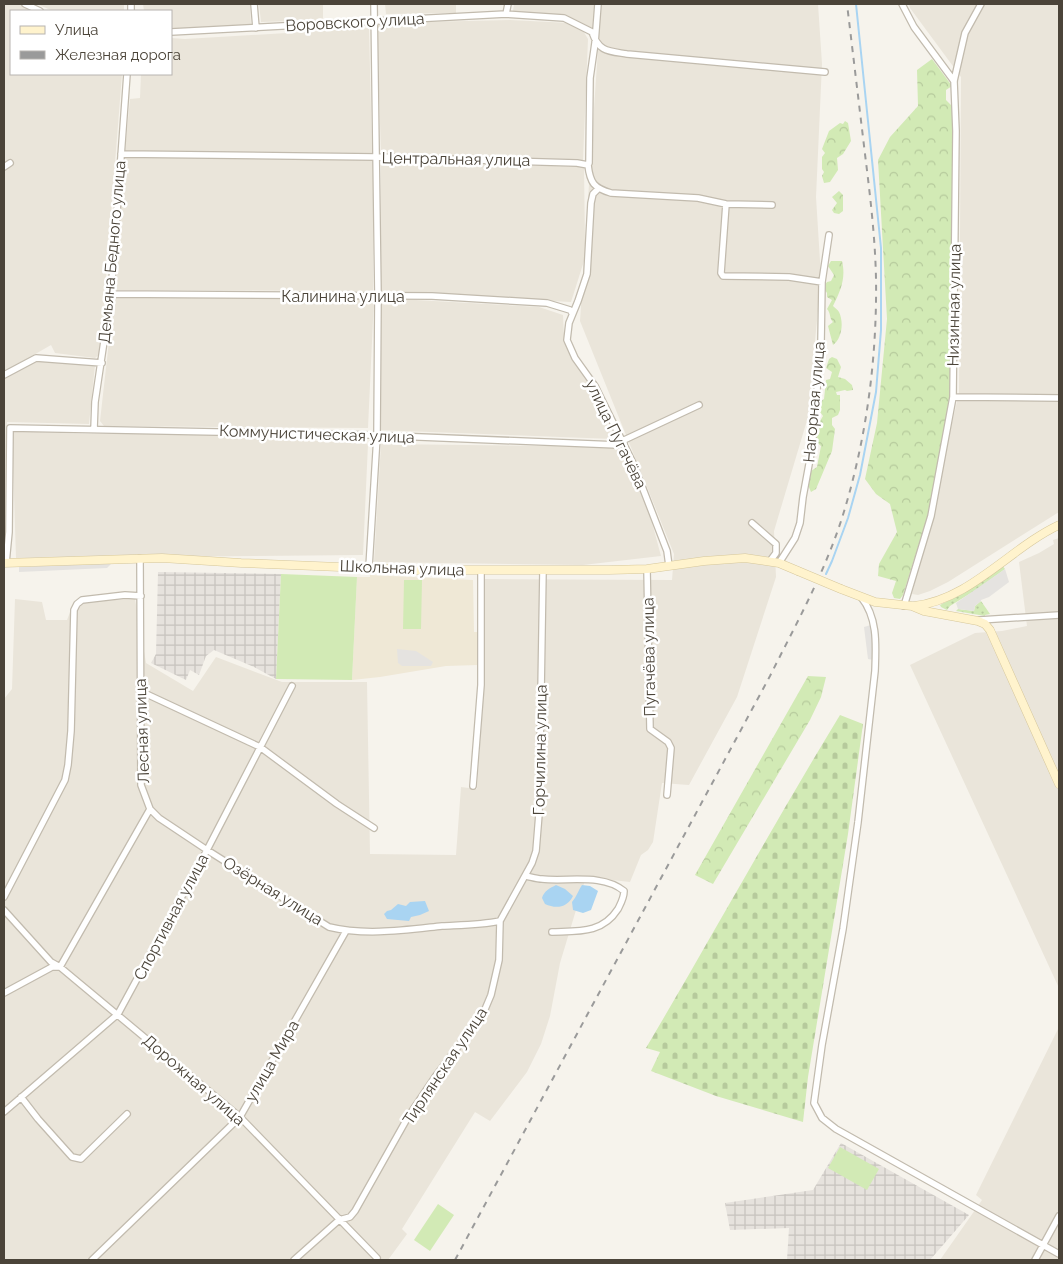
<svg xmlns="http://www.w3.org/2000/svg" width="1063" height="1264" viewBox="0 0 1063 1264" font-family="Raleway,sans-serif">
<defs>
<pattern id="industrial-grid" width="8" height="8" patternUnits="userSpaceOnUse" patternTransform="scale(1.25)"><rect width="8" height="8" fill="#e6e2dd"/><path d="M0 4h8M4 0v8" fill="none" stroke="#c7c3be"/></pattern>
<pattern id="green-dots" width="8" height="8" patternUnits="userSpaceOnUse" patternTransform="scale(1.25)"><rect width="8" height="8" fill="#d2eab5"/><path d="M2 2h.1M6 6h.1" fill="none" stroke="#b6ca9c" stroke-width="1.8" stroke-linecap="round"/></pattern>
<pattern id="forest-crowns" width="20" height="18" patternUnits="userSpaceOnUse" patternTransform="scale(1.25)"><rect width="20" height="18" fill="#d2eab5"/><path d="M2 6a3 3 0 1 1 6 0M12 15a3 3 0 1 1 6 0" fill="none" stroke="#b6ca9c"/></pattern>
<pattern id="cemetery-stones" width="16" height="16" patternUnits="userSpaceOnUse" patternTransform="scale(1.25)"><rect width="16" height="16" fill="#d2eab5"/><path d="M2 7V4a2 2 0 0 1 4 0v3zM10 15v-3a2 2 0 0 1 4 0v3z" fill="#b6ca9c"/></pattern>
</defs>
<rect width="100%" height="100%" fill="#f6f3ec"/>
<path fill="#eae5da" d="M6,4H21L32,11H11V74H122L100,354L95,358L55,353L51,345L4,372V5Z
M37,4H124V11H53Z
M143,4H250L251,26L171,30V11H144Z
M259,4H323V20L261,22Z
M385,4H456V13L386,14Z
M514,4H595V26L590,28L566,16L513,11Z
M601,4H818L822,64L816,197L821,277L808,417L774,531L776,577L737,697L689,785L662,783L653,842L648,850L641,855L630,882L586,877L560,963L550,1016L541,1044L527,1072L490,1121L475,1112L402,1229L407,1234L388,1260H4V699L12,689L15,599L42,602L46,620H67L74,602L135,599L146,663L193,691L216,657L282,682H367L370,854L456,855L461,787L477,789L485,673L484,579L672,580L674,554L580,321L584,261L571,302L380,292L381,161L584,167L585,244Z
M909,4H1059V512L948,582L930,591L918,595L912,594L959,393L961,77L910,8Z
M510,20L570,23L582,29L588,39L583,160L381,156L377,23Z
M369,28L372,154L125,152L130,99L140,98L141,74H171V38L185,39Z
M124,157L373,160V291L116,290Z
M114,297L374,298L368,428L104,426L100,421Z
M380,298L539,307L563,315L564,336L571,358L586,378L613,439L377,430Z
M36,359L95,365L89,424L7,422V536L4,549V378Z
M12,431L85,434H196L368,444L363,555L16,558Z
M381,444L624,447L647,504L661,556L583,565L374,562Z
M1059,538V988L910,665L975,633L1002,631L1027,626L1019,562L1039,553L1054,544L1053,540Z
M1059,1027V1260H940L982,1200L976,1195Z"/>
<path fill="url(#industrial-grid)" d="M158,572L281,574L276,679L254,667L214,650L206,656L199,675L190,670L186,680L151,663L156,654Z
M841,1143L969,1215L930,1260H787L789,1228L730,1230L725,1203L813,1190Z"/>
<path fill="#efe8d6" d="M370,575L473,580L474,632H479L478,665L446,666L380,677L352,680L357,577H370Z"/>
<path fill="url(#green-dots)" d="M1002,565L1005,569L979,588L950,606L947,610L941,607L940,605L971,589Z
M981,601L990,614L985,615V616L956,611L958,609L974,611L975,606Z"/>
<path fill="url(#forest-crowns)" d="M932,59L952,86L946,90V100L952,106L954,238L952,382L933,499L903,595L900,599L894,598L892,593L896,581L878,576L879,564L897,532L890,504L876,494L865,479L877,423L887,319L878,160L890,137L918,106L917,70Z
M845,121L848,123L851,141L843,154L837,158L838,170L830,182L824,183L822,176L824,172L822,169V157L825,153L822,149L829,131L840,123L843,124Z
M839,191L843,195V211L839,214L834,213L832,210L837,203L832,197Z
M831,261H842C846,278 841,290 833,306C835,308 838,310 839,312C844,322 842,339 833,345L828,326L833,322C829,318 831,313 827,309L832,300L827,297V293L823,287L827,282L831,281L834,275L828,266Z
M832,357L837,359L841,367L838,377L845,379L852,385L853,390L847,391L845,390L836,392L837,395H840V410L838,415L832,418V425L835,429L832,451L816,489L811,492L808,485L811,471L817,467L821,446L815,441L816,428L823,416L818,409V403L824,399L826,380L830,379L832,372L826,368L829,359Z
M808,676L826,677L821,697L810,720L713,884L695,875Z"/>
<path fill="url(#cemetery-stones)" d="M840,715L863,724L848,834L808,1077L803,1122L716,1096L651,1071L660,1052L646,1048C711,938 773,825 840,715Z"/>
<path fill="#d2eab5" d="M281,574L357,577L352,680L276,679Z
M404,580H422L421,629H403Z
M840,1147L879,1169L867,1190L828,1168Z
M438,1204L454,1215L430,1251L414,1240Z"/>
<path fill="#e5e3e0" d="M112,563L107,568L19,572V567Z
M1005,569L1009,582L989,597L981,600V601L975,606L974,611L958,609L956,603Z
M871,625L873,646V660L868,659L864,627Z
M397,649L416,651L433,662L431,666H402L398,663Z"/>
<path fill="#a9d4f2" d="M556,885L565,889L573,896C567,908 556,909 545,904L542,898C544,891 550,888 556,885Z
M582,885L590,886L598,891L591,910L583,913L573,910L572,902C577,896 578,891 582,885Z
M425,901L429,911L420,915L411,917L409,921L387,919L384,914L387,911L391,910L398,904L406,906L410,902Z"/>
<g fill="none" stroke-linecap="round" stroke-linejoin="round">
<path stroke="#a9d4f2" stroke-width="2" d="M826,574L832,561L848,518L860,475L876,392L881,330V248L856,4"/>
<defs>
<path id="street" d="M25,4L40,11
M254,4L256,28
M902,4L914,27L954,81
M131,11V4
M506,14L508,4
M171,32L506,14L564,18L592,32C599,52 608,51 627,54L825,72
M121,154L376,157L577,163L588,165C590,183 594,188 611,193L698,198L726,204L772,205
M588,165L589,163L590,78L595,43L598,4
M4,167L10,163
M598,189L593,194L591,203L587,274L578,301L569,323L567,340L575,358L595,386L633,463L667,551L669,566
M726,204L721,273L723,276L789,277L822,282
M111,294L432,296L547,303L570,310L572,313
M4,375L36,358L102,363
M953,397L1059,398
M94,429L95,402L111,294L127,74
M622,441L699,405
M752,523L776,544V553L770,561
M6,563L9,532L10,428L371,435L618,445L624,443
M779,563L795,538L800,523L803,497L812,448L821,343L822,282L829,235
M369,567L377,436L378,296L374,4
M647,569L650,729L668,742L671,748L667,795
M861,597C878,618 876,645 875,671L858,822L843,929L822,1045L814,1103L822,1118L836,1129L1059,1254
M904,606L931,516L953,397L956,131L954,81L965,33L981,4
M980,620L1059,615
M140,691L260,747L337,804L374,828
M473,786L481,685V570
M150,809L159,818L207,850L329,927C366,936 405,930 442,926C462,925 481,925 500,921
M526,876C531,877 537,879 542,879C567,882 602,873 624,891C624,898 621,903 618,909C602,934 578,931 552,932
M4,897L65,780L68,765L71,731L74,610L77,604L82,600L125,595L141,596
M4,910L51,962L60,967L240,1117L377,1258
M4,993L52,967H60L150,809L141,785L140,558
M21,1097L38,1119L72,1157L81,1159L127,1114
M4,1112L118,1014L207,850L292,686
M92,1260L240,1117L346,931
M294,1260L339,1220L350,1217L355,1211L408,1117L435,1077L483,1014L491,995L499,960L500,921L532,863L536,851L539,814L543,570
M1035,1260L1059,1216"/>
<path id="secondary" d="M4,563L162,558L241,563L413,570H609L647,569L704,561L745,558L779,563L798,571
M841,589L875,602L912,606L924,611L978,621L985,624L990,630L1059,784
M914,606C970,600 1010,548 1059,525"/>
</defs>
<use href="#street" stroke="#c2bbae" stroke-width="8"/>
<use href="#secondary" stroke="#d6c79b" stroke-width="9"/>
<use href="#street" stroke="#fff" stroke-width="5.5"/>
<use href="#secondary" stroke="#fff3cd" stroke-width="8"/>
<path stroke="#9a9a9a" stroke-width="2" stroke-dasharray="6 6" stroke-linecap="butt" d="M455,1260L770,676C796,624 824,574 842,518C864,448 875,374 876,301C877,252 871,203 865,154C859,104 853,54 847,4"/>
<defs>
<path id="secondary-bridge" d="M798,571L841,589"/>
</defs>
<use href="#secondary-bridge" stroke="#d6c79b" stroke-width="9" stroke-linecap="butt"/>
<use href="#secondary-bridge" stroke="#fff3cd" stroke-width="8"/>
</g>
<g text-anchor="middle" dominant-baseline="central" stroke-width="5" stroke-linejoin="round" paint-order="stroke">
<g font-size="16" fill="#4b4439" stroke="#fff">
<text transform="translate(355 22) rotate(-3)">Воровского улица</text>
<text transform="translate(456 159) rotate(1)">Центральная улица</text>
<text transform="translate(112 252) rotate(-85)">Демьяна Бедного улица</text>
<text x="343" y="296">Калинина улица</text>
<text transform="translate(954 305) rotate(-89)">Низинная улица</text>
<text transform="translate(814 402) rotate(-85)">Нагорная улица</text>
<text transform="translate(317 434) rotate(2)">Коммунистическая улица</text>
<text transform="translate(616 434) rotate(64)">улица Пугачёва</text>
<text transform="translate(402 568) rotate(2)">Школьная улица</text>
<text transform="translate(649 657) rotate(-91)">Пугачёва улица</text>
<text transform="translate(142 731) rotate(-92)">Лесная улица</text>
<text transform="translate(540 750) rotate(-89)">Горчилина улица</text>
<text transform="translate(273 891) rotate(32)">Озёрная улица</text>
<text transform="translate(171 917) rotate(-62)">Спортивная улица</text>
<text transform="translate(272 1061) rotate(-60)">улица Мира</text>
<text transform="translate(445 1066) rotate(-56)">Тирлянская улица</text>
<text transform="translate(194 1080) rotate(41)">Дорожная улица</text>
</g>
</g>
<rect width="1063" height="1264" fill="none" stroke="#4b4439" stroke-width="10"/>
<rect x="10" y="10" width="162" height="65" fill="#ffffff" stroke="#b7b4b0"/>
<rect x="20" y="26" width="25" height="8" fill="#fff3cd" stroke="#b7b4b0"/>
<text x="55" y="35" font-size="15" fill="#4b4439">Улица</text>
<rect x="20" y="51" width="25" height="8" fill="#9a9a9a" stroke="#b7b4b0"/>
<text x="55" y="60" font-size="15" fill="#4b4439">Железная дорога</text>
</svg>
